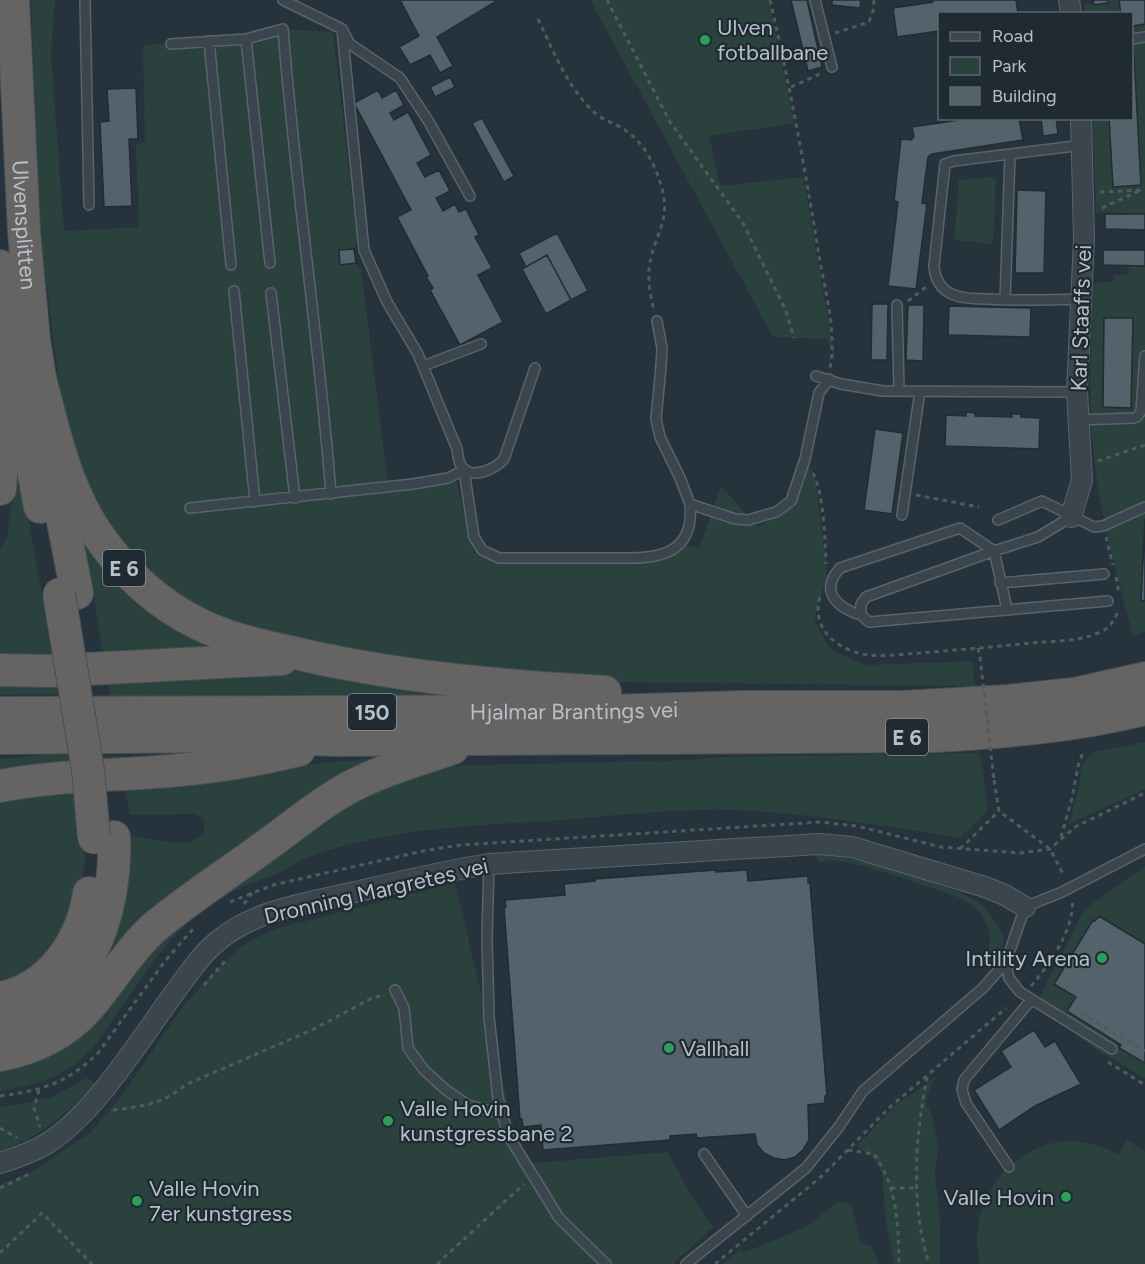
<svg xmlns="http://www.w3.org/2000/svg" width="1145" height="1264" viewBox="0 0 1145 1264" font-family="Figtree,sans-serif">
<rect width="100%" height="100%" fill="#27333c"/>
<path fill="#2b413e" d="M31,0H55L51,54L64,231L139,227L136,144L145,142L143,45L246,39L283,29L333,32L357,240L354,249L339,251L340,264L355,263L361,269L388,486L456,479L474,553L648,561L684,545L699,548L721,486L758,527L796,504L805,459L815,476L826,563V578L814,620L830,649L864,665L973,661L975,686L614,682L339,650L239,629L141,575L88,502L62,408L39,224Z
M590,0H769L794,123L709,136L720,186L803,177L836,364L827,339L773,337Z
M1108,0H1145V214L1096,212L1093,119L1132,118V14L1085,13L1084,5L1108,3Z
M996,177L993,244L954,240L959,180Z
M1129,266H1145V632L1133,636C1114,563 1092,487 1091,412C1089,370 1092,327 1093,284L1113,281L1114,275H1128Z
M17,458L54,659H0V550L7,537Z
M68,522L95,558L235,652L104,660L93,592H83Z
M292,666L441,695L110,699L107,679Z
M0,681H60L62,694L0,695Z
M1145,742V789L1069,824L1079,787L1081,767L1089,756L1094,752Z
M980,753L988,811L960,838C892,827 823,816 754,811C695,807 633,814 574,819C485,826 391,826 306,858C296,861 288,869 279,873C273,876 265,878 259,880C239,887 220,899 203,911C165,938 139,983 112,1021C100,1038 88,1057 70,1068C48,1082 25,1087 0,1091V1063L124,970L322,814L437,766L693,760L719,757Z
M44,755L143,757L194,755L0,774V759Z
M396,756L100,982L0,1048V1035L128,836C155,836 182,854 204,833V818L193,814L130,815L123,783Z
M78,787L85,857L82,883L55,954L0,987V798Z
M816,855C848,854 961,886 983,906C992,914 998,927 1004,937L1003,945L993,962L987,961C987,955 990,948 990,942C990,919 977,907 958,897C930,888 844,854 819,862Z
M1145,866V1078L1100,1052L1035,1006L1084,910Z
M455,883L522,1164L668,1152L689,1192L713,1227L673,1264H0V1185L32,1172L91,1132L122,1095L184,1005L211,976L237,950L256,938L278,928Z
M87,1078L95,1084C68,1112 39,1139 0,1151V1108L50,1098Z
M934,1078L925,1102L932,1115L938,1147L935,1174L940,1223V1264H894L886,1223L882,1174L876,1161L857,1146L894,1107Z
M1127,1140L1145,1152V1264H980C964,1202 1016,1133 1083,1142C1096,1144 1107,1149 1119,1154Z
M839,1201L851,1204L860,1242L872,1247L879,1264H722L740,1250L743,1253L804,1228Z"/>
<path fill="#54626c" stroke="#212c34" stroke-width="1.5" d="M400,0H498L437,37L453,66L440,73L430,55L410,65L399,47L419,36Z
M791,0H807L822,67L808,71Z
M832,0H861L860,8L832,5Z
M933,0H1016L1018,14H940L939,31L897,37L893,8L933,2Z
M1093,0H1108V3L1094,5Z
M1119,0H1145V24L1132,26V14H1121Z
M1132,55H1134L1141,185L1113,187L1109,118H1132Z
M450,77L455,87L435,97L430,87Z
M136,88L138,139H129L132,206L104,207L100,122L109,121L107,89Z
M378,90L382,98L396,90L404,105L390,113L394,120L408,112L431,155L417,163L425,177L439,170L450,191L436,198L443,211L455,204L459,212L466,209L479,235L475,237L492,268L478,275L503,322L460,345L430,290L433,288L426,277L428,276L397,217L411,210L354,103Z
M482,118L514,176L504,182L472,123Z
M973,118H1019L1023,140L932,154L928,157L922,203L927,204L916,289L888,286L898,202L894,201L901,139L911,140L914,137L912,127Z
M1041,118H1056L1058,134L1043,136Z
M1017,190L1046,191L1044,273H1015Z
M1105,214H1145V230L1105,229Z
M557,233L588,291L571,300L547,255L526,267L519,253Z
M354,249L356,263L340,265L339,250Z
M1103,250H1145V266L1103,265Z
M547,255L571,300L546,314L522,269Z
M872,304H888L887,360H871Z
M908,305H924L923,361L906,360Z
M949,306L1031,308L1030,337L948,335Z
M1104,318H1133L1131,408L1103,407Z
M966,412L975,413V416L1012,417L1011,414H1021V417L1040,418L1039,449L945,446L946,415L966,416Z
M875,429L903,433L892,514L864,510Z
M1145,519V601H1141Z
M716,870V872L747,870L748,881L808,876V883H810L827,1096H825V1103L808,1105L809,1140L803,1150L795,1157L785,1160L774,1158L764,1153L757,1145L755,1134L697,1138L696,1134L670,1136V1140L543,1150L541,1125L523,1127L522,1119H520L504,908L506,907L505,900L565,895L564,884L595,881V879Z
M1099,916L1145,944V1063L1119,1048L1121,1045L1067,1011L1076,997L1054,984L1093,920L1095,921Z
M1034,1030L1045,1047L1055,1041L1081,1084L1035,1106L999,1130L974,1090L1011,1067L1001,1051Z"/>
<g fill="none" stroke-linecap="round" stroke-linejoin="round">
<defs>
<path id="service" d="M85,0L89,205
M283,0L342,29L350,44L400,78L429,122L470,196
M815,0L832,67
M342,29L364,250L387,302L418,354L457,449C458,455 458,462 462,467C472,480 495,469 504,459L535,368
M246,39L270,263
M1132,39L1145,37
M209,41L231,265
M171,44L246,39L283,29C295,184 319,338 331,494
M234,291L255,502
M271,293L295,498
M1081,299C1050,300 1018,301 987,299C976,299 964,299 954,295C941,290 935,279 934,266L945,164L954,161L1083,145
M1005,300L1010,155
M897,305L899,391
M657,321L662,348L661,366L656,419L660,437L680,478L690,504L735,519L748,520L776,512L791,501L805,459L819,393L829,379
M423,366L481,344
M816,376L841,384L883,391L1077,392
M1078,420L1134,418L1138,416L1141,411L1145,356
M190,508L413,484L448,478L464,470L474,537L482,550L499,558H631C668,558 694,547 690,504
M902,515L920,391
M1071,517L1038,537L994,551L866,597L861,604V615L869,622L1108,601
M998,520L1042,501L1094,527L1103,526L1145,507
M1000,583L1104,574
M861,615C837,608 819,591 840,568L960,528L994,551L1007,609
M489,864L487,937L489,1017L498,1098L508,1135L559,1218L606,1264
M1006,962L1009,978L1020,992L1112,1049
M395,990L404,1008L408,1048L424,1070L446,1090L468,1105L502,1114
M704,1154L747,1216
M1009,1167L966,1103L962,1090L964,1080L1031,1000
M686,1264L806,1168L838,1128L863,1091L983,988L1006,962L1025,907L1062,892L1145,849"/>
<path id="minor" d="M1069,0L1071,14
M1071,517L1082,480L1077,392L1084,239L1081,118
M0,1163C16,1158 31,1153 46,1144C93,1116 140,1040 172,996C187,976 200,955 219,940C257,909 308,903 355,892C399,882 444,871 489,864L819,844L852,847L985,887L1005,895L1025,907"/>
<g id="trunk">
<path id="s1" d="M13,0L24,232L34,340L43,398"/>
<path d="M0,266L2,317"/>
<path d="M2,298L40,507"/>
<path d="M40,378C54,432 66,489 98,535C123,572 159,605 199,624C229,639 262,646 295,653C396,677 501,686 605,692"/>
<path d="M53,471L77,593"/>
<path d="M0,489L3,446V385"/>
<path d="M0,670L49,671L282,659"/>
<path id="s2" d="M0,713L608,711L743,707H903L1008,701L1074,694L1145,678"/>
<path d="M0,738L232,736L336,740L935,736C1006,732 1076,726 1145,709"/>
<path d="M0,786C47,777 94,776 141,773C194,770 247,763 299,750"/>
<path d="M0,998C50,989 82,941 89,893"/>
<path d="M0,1023C86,1008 117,914 114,837"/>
<path d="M0,1055C32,1049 65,1034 87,1009C112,981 129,949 157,925C191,897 229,873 264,847C295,825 325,799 358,783C388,768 421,759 453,748"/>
</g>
</defs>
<use href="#service" stroke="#58636b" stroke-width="12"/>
<use href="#minor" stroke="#58636b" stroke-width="22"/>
<use href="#trunk" stroke="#455058" stroke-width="34"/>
<path stroke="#4a5e5d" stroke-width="3" stroke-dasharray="4.5 4.5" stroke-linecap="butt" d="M607,0L670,122L743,223L786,311L794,338
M770,0C790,85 805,170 819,255C825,292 837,332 830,368
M538,19C553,50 567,87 594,112C603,121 615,123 625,130C643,142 654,163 660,182C674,222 652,235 649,270C648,284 651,298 654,311
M835,33L869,22L873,11L874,0
M791,87L822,73
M1100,192L1145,190
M1102,208L1141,190
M908,301L926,287
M1098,461L1145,445
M813,473C824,494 825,541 826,564
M916,495L979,507
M1106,537L1113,565
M1116,577L1119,594
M820,597C812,624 830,644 855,652C875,659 899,654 920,653C956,650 993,647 1030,643C1052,641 1077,642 1098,633C1109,629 1115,621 1118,610
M978,648L980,657
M994,780L999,811L1050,849L1064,876
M1061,837L1072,798L1078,766L1083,752
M960,849L999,811
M230,902L273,885L423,851L460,845L821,822L857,826L941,847L1020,853L1050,849L1075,827L1145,793
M244,904L252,893
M204,985L225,961
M1031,986C1049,966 1076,926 1072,899
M1081,1013L1145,1051
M1108,1062L1145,1085
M927,1077C915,1139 910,1203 929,1264
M39,1090L34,1108L40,1127
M0,1096C43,1090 66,1084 98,1053L165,961L193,929
M113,1110C140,1107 164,1104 185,1085L312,1030L374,997L385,996
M0,1128L17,1138
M848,1150L874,1154C898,1189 898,1223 899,1264
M0,1188L31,1173
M891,1188H916
M0,1253L42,1213L92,1264
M437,1264L524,1184
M715,1264L822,1176L889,1108L1006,1008"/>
<use href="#service" stroke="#3a454d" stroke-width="9"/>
<use href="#minor" stroke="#3a454d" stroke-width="20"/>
<use href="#trunk" stroke="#656462" stroke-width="32"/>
<defs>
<path id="trunk-bridge" d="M59,594L88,770L94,838"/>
</defs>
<use href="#trunk-bridge" stroke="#455058" stroke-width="34" stroke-linecap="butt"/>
<path stroke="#4a5e5d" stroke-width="3" stroke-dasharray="4.5 4.5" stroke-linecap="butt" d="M980,657L994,780"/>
<use href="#trunk-bridge" stroke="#656462" stroke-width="32"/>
</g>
<g fill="#2e9e5b" stroke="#1f2a32" stroke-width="2">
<circle cx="705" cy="40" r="6"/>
<circle cx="1102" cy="958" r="6"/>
<circle cx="669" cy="1048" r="6"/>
<circle cx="388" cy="1121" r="6"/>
<circle cx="1066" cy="1197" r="6"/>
<circle cx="137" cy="1201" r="6"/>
</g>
<g text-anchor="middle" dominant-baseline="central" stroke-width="4.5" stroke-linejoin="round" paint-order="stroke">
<g fill="#1f2a32" stroke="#89939b" stroke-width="1.5">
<rect x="103" y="550" width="42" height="36" rx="4.5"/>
<rect x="348" y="694" width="48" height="36" rx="4.5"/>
<rect x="886" y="719" width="42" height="36" rx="4.5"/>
</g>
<g font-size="21" font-weight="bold" fill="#b6c0c8">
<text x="124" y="568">E 6</text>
<text x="372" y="712">150</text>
<text x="907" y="737">E 6</text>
</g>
<g font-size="22" fill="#b6c0c8" stroke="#1f2a32" text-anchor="start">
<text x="717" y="27">Ulven<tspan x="717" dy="25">fotballbane</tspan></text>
<text x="1090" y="958" text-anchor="end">Intility Arena</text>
<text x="681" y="1048">Vallhall</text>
<text x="400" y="1108">Valle Hovin<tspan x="400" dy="25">kunstgressbane 2</tspan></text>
<text x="149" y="1188">Valle Hovin<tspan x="149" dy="25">7er kunstgress</tspan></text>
<text x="1054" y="1197" text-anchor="end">Valle Hovin</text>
</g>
<g font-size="22" fill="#b6c0c8" stroke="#1f2a32">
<text stroke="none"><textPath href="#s1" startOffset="225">Ulvensplitten</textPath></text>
<text transform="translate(1081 318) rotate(-88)">Karl Staaffs vei</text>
<text stroke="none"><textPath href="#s2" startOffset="574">Hjalmar Brantings vei</textPath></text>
<text transform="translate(376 891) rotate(-13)">Dronning Margretes vei</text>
</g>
</g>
<rect x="938" y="12" width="195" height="108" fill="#1f2a32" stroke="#5b666e" stroke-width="1.5"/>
<rect x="950" y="32" width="30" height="9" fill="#3a454d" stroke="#5b666e" stroke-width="1.5"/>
<text x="992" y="42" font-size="18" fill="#b6c0c8">Road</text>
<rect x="950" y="57" width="30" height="18" fill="#2b413e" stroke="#5b666e" stroke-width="1.5"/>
<text x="992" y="72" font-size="18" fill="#b6c0c8">Park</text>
<rect x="950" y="87" width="30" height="18" fill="#54626c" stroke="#5b666e" stroke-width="1.5"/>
<text x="992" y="102" font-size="18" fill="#b6c0c8">Building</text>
</svg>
